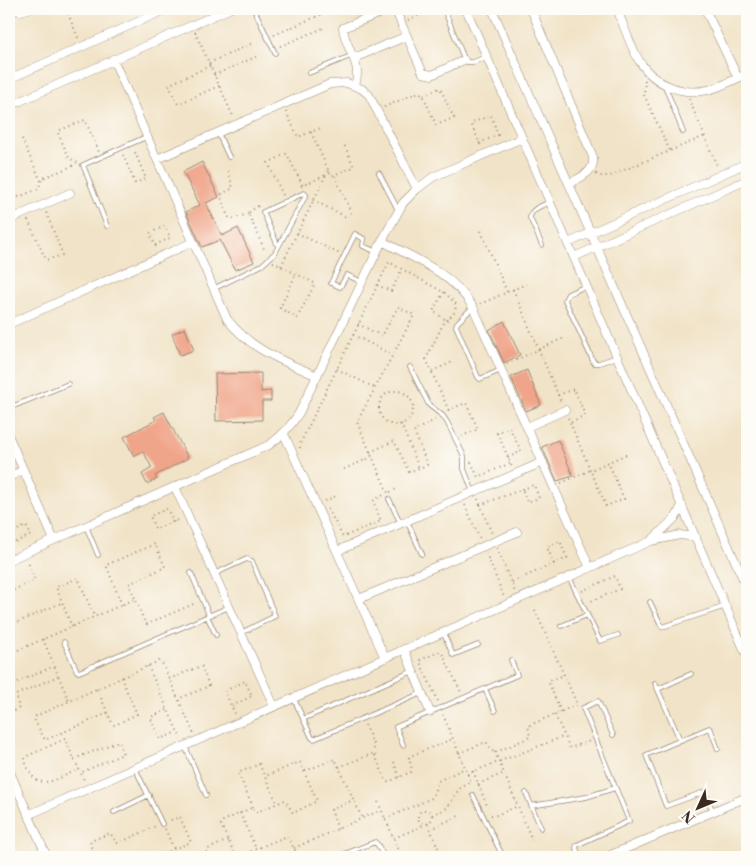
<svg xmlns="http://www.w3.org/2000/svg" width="756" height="866" viewBox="0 0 756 866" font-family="'Libre Bodoni',serif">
<rect width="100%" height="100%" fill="#fdfcf7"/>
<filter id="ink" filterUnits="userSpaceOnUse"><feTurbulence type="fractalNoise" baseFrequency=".02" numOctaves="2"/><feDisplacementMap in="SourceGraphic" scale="10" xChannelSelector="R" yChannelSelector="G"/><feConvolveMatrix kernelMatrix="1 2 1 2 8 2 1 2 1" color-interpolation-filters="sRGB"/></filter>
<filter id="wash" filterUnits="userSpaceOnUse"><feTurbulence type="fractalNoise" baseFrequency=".0096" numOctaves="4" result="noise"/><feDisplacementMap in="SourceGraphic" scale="20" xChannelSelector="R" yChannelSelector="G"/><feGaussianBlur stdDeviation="1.12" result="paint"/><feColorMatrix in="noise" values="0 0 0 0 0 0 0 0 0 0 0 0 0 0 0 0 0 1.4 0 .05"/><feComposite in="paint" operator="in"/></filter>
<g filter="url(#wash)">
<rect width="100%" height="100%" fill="#f1e3c7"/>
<g id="blocks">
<path fill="#f0a489" d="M202,162L219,197L206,203L222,236L238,228L254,262L235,270L220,240L202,247L186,212L200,205L183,172Z
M504,321L520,355L504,363L489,330Z
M185,328L194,350L180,355L172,334Z
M527,370L541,405L526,411L511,377Z
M261,373V392L271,391V401H262V420L216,421L215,374Z
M164,412L188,458L155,476L157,479L147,484L142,474L152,468L143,451L134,456L124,437L156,420L154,417Z
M558,440L573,476L557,481L542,447Z"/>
</g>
</g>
<g filter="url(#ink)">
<use href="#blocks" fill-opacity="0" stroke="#968672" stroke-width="1"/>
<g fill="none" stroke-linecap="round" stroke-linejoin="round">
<defs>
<path id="lane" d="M254,9L275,53
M446,9V14L465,61C472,65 480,59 487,56
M309,73L353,55
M665,86L683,132
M218,133L229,157
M379,173L398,210
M107,226L83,165L146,137
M542,245L530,218C531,208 542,206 550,202
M362,282L347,275L340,287L331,283L355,234L364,239L363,246L377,252
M586,286L568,294L565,300L594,363H599L617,357
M213,289L262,265L275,253L306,195L304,193L263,212L278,246
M473,307L457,323L456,326L478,377L480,379L501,370
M410,367L429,405L443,416L447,422L464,456V469L473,492
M9,408L68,384
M389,499L401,524
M407,521L422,554
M86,526L98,555
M191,573L209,615
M214,574L247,559L252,561L275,616L241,633
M569,577L600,641L618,635
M650,602L662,627L726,606
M207,616L216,635
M561,626L587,615
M443,632L453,655L478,645
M64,642L77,671L79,672L229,607
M655,683L680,740
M485,689L495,711
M658,689L691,674
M294,699L312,738L314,739L422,693
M303,719L413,671
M403,745L396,727L517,675L511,660
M185,746L206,795
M135,768L162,824
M526,793L541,828
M473,795L503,857
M531,806L586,797L615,788
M713,811L704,792L666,806L646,755L709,728L711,730L718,749
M114,812L149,795
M337,857L375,842L378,845L384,857
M580,857L576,848L577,845L629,821L583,708L598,701L613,735"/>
<path id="street" d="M9,9L20,11L28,9
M395,9L423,73L432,75L464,60
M466,9L747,656
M492,9L747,588
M531,9L593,157C595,173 580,177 569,184
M617,9C624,26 630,46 640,62C654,84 682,96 708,90C721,87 735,79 747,74
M705,9L738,78
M354,58L407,36
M113,59L227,319C252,351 282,360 317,376
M9,79L167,9
M355,85C363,63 345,49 343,28L390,9
M9,106L229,9
M157,159L330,84L347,83L362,89L369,95L417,189
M9,220L70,193
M382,241C417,260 451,272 473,307L590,568
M568,243L747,163
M574,257L747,180
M9,324L193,242
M527,427L565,410
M284,434L385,658
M9,437L54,540
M9,477L23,470
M175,487L274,706
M651,541L676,517L682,505
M337,551L543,462
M9,560L269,445C282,436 291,426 299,413L382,241L403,203L417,189L433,177L522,138
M359,599L517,532
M404,649L430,712
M9,770L47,857
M28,815L651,541L680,535L696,537
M606,857L747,797"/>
</defs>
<use href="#lane" stroke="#968672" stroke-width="5.5"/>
<use href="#street" stroke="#968672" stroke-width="9"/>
<path stroke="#968672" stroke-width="2" stroke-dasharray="1 4" stroke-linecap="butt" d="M66,9L79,40
M411,9L415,17
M408,20L431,10
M195,32L233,116
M274,35L322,14
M280,46L326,27
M209,63L253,43
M210,66L170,84L169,86L178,104L219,86
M214,75L258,56
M645,80L644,95L670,151
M689,99L718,168
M384,107L419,92L423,95L436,125L454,118L440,88L423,95
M286,112L298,137L323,127
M311,132L331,176L354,167L344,144
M22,139L41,181
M479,143L498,135L491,115L472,123V126L481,146
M123,155L135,183L146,179L134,150
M77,162L69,158L58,133L60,130L85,120L99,152
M228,171L233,188L222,194L221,197L228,217L232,219L248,214
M596,174L601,176H610L705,136
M301,186L326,175
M9,194L11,200
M283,195L268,163L286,154H287L303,186
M313,200L346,217H350L351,212L335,176
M9,201L38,189L43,178L77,164
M258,206L248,213L265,251
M28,220L46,260L62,255V253L46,212
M481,231L507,292
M297,233L340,254
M155,245L170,238L165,226L150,233V234L157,249
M273,262L314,283L315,284L297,318L280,308L296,274
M281,266L328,171
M377,285L391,291L402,269
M513,289L561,402
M444,292L433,311L446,320
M480,304L526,284
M358,324L382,336L398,307L414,315L357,422L388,493
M353,335L393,355
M507,364L564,338
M337,369L375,388
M432,371L455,361
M379 408a17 17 0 1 1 34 0a17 17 0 1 1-34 0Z
M558,395L574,389L585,415L570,423
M448,410L466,403L478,429L462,436
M568,418L606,506L624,499L608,462
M401,424L419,468
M300,448V444L389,262L445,293L456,304L455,312L443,324L426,359L449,411
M370,452L394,441L409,472L427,465V463L414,431L435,420
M508,458L521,451L509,427L497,433L498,434L512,467
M471,462L478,477L511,463
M344,469L372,457
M561,483L627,454
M390,492L397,489
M478,499L492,534
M325,501L338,495
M465,505L480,539
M480,505L534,485L539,498L527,502L522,489
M328,509L343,537L381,521L373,501L383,495
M174,522L167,509L150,516L155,529L180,519
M9,534L26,526L31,535L9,545
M497,548L515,592
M486,553L504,597
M512,582L567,558L560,541L547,547L554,564
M582,591L615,576L620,589L589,602
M9,592L35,580L27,560
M122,605L106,565L155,544L165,567L129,584L145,623L147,624L196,603
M535,610L577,704
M9,617L12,624
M9,626L61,603
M72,627L56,587L78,578L94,616
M43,639L69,701
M9,654L135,599
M148,666L181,739
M169,679L201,666L202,667L209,686L178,699
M9,683L11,685L54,666
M97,689L113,725H115L137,714L121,678
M438,701L420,662V660L439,652L442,653L461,692
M232,706L252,696L245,681L225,691V692L235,714
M167,710L151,717V719L160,739L177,732
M561,712L549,683L550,680L564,675
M9,713L19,708L16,695L58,676
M108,713L45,740L34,719L36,716L159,661L162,663L194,734
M555,715L570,748L590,741
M365,725L374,746V753
M62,733L85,782
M65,739L25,757C25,762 27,767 30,772C40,793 64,775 79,769
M495,752L532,840
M459,753L486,742L494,753L530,737L528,726L576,705
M74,759L119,741L123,754L80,773
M394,762L399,777
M339,767L374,753L386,781L388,782L411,772L412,770L409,758L410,756L453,739
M305,771L335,759L362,818
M473,771L488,808
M467,774L565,736
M478,784L504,773
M378,802L402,857
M253,807L238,773L259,764L277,803
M418 817a7 7 0 1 1 14 0a7 7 0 1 1-14 0Z
M240,813L256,849
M432,815L447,808L459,789L471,782L443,715
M491,815L494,816L518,806
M385,819L432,798L438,781L465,768
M428,824L442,857
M165,829L174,849
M338,829L331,810L353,800
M430,829L461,815
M394,838L424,825
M260,847L264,857
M294,848L381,810
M95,857L90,844L91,841L110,833L117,843H119L156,826
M139,857L149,853L152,857
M155,857L191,842L180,817L168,821
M208,857L206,850L228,840
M236,857L221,825V822L253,807L254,811L257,812L285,800L293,813L317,801L300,762L266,776
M237,857L287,836L296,852L295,854L289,857"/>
<use href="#lane" stroke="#fff" stroke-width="4"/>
<use href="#street" stroke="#fff" stroke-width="8"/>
</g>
</g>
<rect width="756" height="866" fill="none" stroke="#fdfcf7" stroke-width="30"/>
<g transform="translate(698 808) rotate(226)" stroke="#fdfcf7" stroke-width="4" paint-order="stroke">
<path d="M0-4L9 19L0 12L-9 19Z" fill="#3b2a1e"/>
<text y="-8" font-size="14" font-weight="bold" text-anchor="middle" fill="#3b2a1e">N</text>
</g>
</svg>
